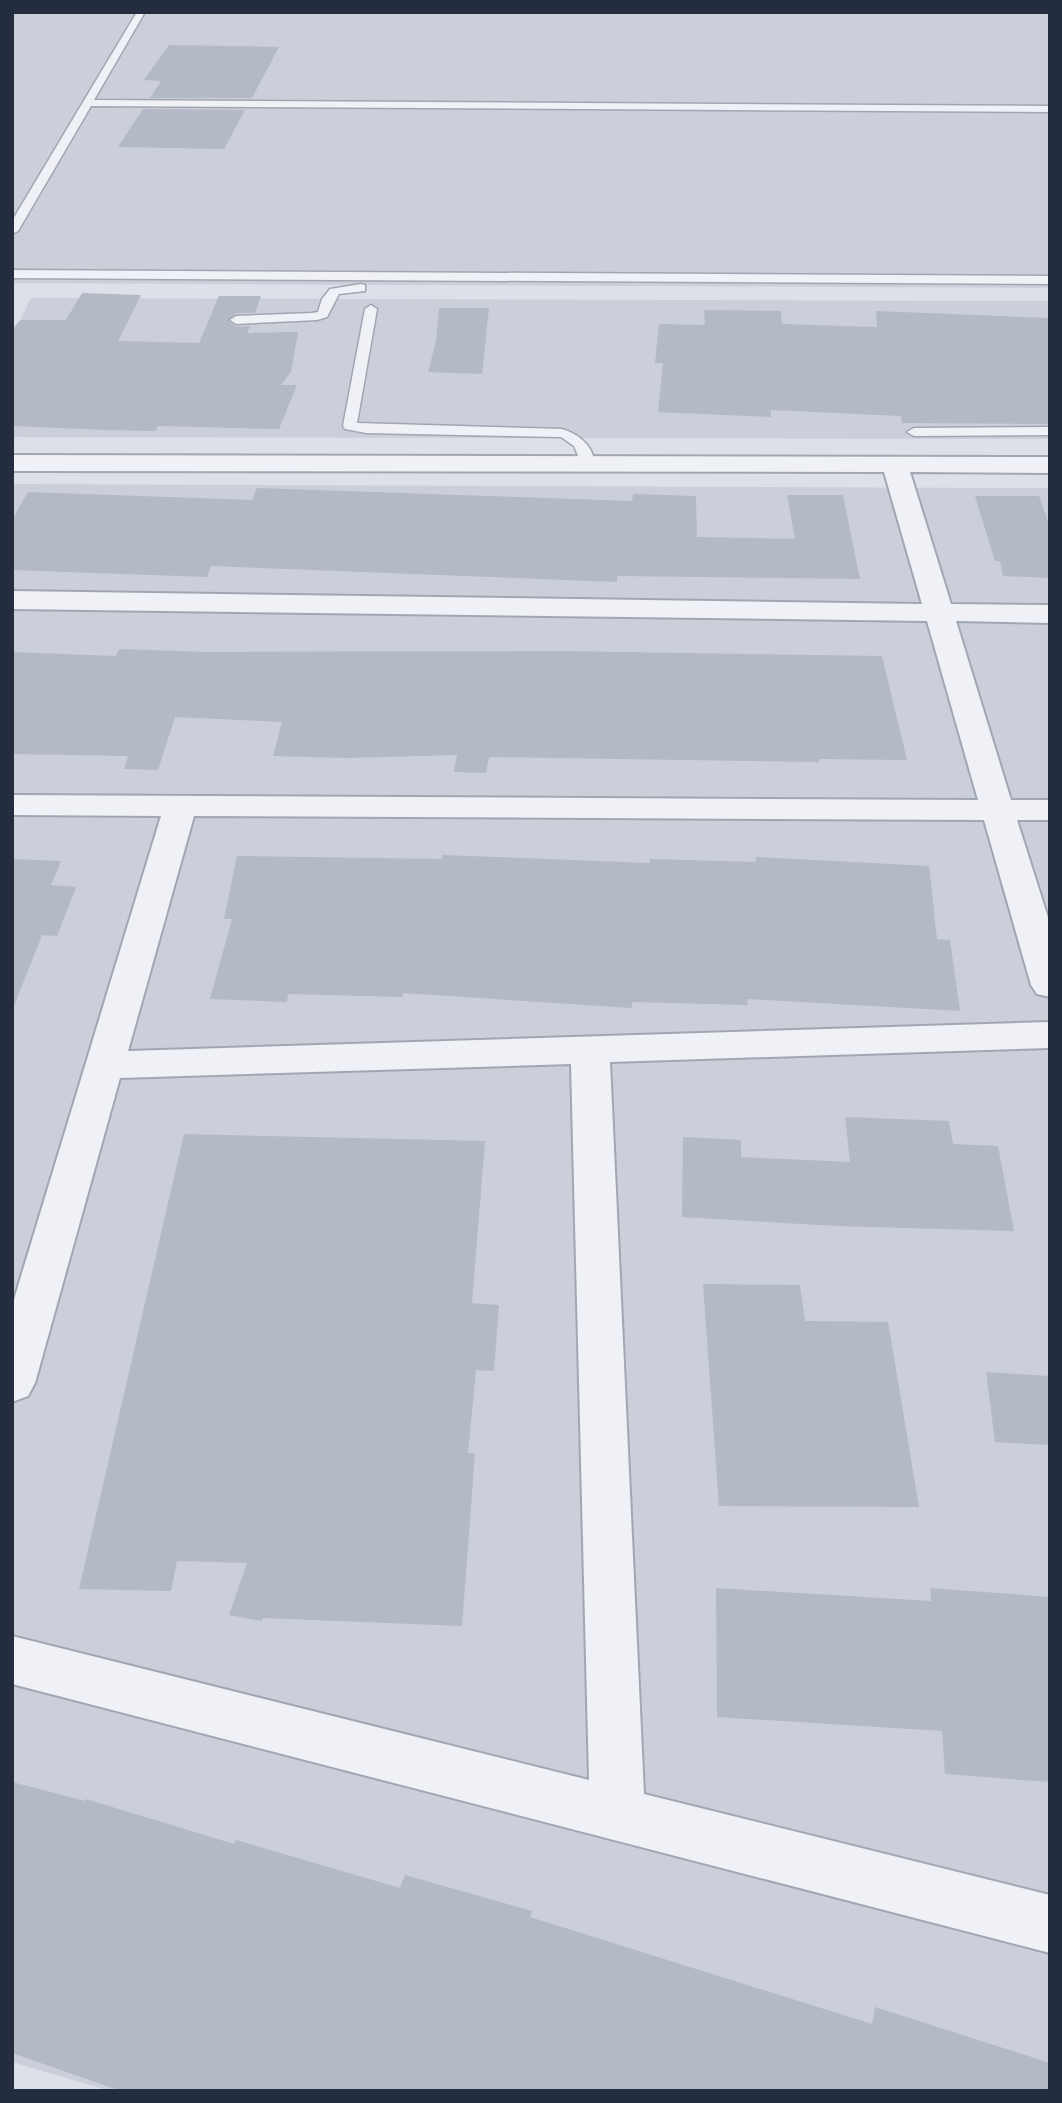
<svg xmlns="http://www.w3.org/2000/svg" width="1062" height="2103" viewBox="0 0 1062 2103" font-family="'Titillium Web',sans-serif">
<rect width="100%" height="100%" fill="#dce0e8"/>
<path fill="#cacfda" d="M12,12H1050V288L12,283Z
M31,298L1050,301V439L12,437V337Z
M12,484L1050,488V2091H110L12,2062Z"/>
<path fill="#b3b9c5" d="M169,45L279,47L252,98H150L161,81L144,80Z
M143,109L245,110L224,149L118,147Z
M82,293L141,295L118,341L199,343L219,296H261L255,313H236L228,321L236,327L250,326L247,333L298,332L291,372L281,385H297L279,429L158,426L156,431L106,430L12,426V330L20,320H66Z
M439,308H489L482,374L428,372L436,341Z
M704,310L781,311L782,324L877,327L876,311L1050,318V424L902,423L901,416L771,410V417L658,412L663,363H655L659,324L705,325Z
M257,488L632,501L633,494L696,496L697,537L795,539L787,495H843L860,579L617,576V582L211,566L207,577L12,570V520L28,492L252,500Z
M975,496H1039L1050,527V578L1003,576L1000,561H995Z
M119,649L205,652L557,651L882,656L907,760L819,759V762L489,757L486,773L454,772L457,755L347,758L273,756L282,722L175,717L158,770L124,769L128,756L12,754V652L116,656Z
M442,855L650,863V859L756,862V857L929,866L937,939L950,940L960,1011L747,999L748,1005L632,1002V1008L403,993V997L288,994L287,1002L210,999L232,919H224L237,856L442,859Z
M12,859L61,861L51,885L76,887L57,936L42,935L14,1006Z
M845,1117L949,1121L953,1144L998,1146L1014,1231L836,1226L682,1217L683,1137L741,1140V1157L850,1162Z
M184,1134L485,1141L472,1303L499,1305L494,1371L476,1370L468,1453H475L462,1626L263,1618L262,1621L229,1615L247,1563L177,1561L171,1591L79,1589Z
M703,1284L800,1285L805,1321L888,1322L919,1507L719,1506Z
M986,1372L1050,1376V1445L995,1442Z
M716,1588L931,1601L930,1588L1050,1597V1782L945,1774L942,1731L717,1717Z
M12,1782L85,1801L86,1799L234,1844L236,1840L400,1888L405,1875L532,1911L530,1917L872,2024L875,2007L1050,2063V2091H121L12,2053Z"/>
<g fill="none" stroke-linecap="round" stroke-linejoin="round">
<defs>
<path id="service" d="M137,12H145L94,100L1050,106V112L91,106L18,231L12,234V221Z
M12,270L1050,276V284L12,278Z
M361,284L365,285V291L339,294L327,317L317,320L236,324L230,320L236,316L312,313L318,312L322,299L330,289Z
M371,305L377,309L357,423L562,429C579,434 598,449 593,468H583L574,446L561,437L366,433L345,429L343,426L365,309Z
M1050,427V435L914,436L907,432L914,428Z"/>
<path id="minor" d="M12,455L1050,457V473L910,472L951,604L1050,605V623L956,621L1011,800H1050V820H1017L1050,924V997L1037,994L1031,985L984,820L194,816L128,1051L1050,1022V1048L610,1062L644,1794L1050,1895V1953L12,1684V1636L589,1780L571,1064L120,1078L35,1383L28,1396L12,1402V1306L161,816L12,815V795L978,800L927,621L12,609V591L922,604L884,472L12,471Z"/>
</defs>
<use href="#service" stroke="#a1a7b2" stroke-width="3"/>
<use href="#minor" stroke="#a1a7b2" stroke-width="4"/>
<use href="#service" fill="#eff1f6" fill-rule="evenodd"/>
<use href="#minor" fill="#eff1f6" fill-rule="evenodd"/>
</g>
<rect width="1062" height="2103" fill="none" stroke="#242d40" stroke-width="28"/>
</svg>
